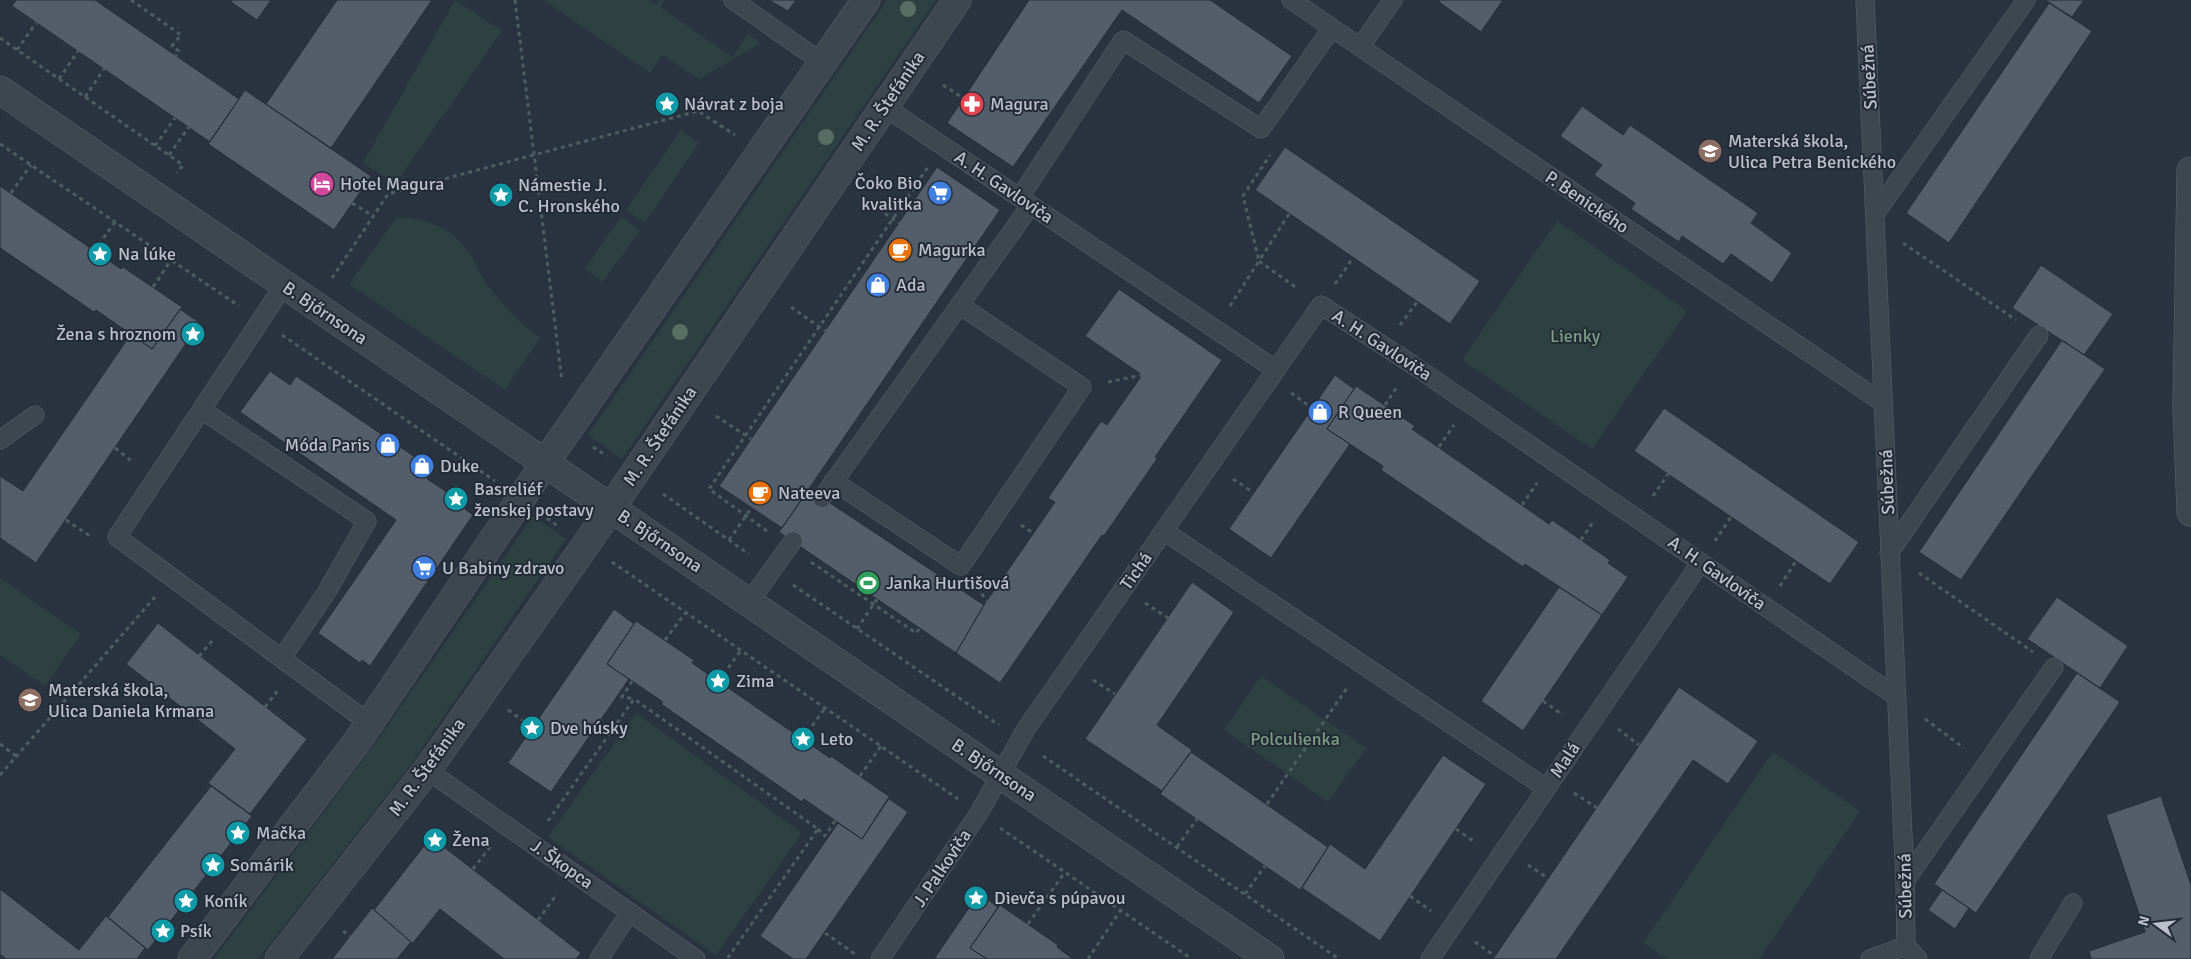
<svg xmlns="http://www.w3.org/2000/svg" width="2191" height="959" viewBox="0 0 2191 959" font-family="Signika,sans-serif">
<rect width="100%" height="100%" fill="#2a3440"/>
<path fill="#2d4142" d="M455,0L502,31L395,184L363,163Z
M546,0H649L656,4L659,0H665L660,7L732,57L748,34L761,43L699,79L662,55L650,73L545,1Z
M887,0H936L622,459L588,435Z
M681,130L699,143L645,223L626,210Z
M397,217C431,220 452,227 471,256C476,264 479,273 484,280C500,302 518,322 540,338L505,390L349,284Z
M621,217L640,230L603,282L585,269Z
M1557,221L1687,311L1592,449L1462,360Z
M533,516L566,539L411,764L258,959H214L377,741Z
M0,578L81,634L45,686L0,655Z
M1261,676L1366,748L1328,802L1224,730Z
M636,713L802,833L716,955L548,837Z
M1773,752L1860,811L1759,959H1667L1643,943Z"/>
<path fill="#545d6a" stroke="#252d37" d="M16,0H95L239,99L210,142L12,6Z
M232,0H271L257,20L231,2Z
M337,0H432L331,148L266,104Z
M769,0H796L788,11Z
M1029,0H1210L1292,56L1259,103L1122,10L1013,167L947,123Z
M1440,0H1503L1481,32L1439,2Z
M2045,0H2084L2072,17Z
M2049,3L2092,31L1949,243L1906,213Z
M245,90L371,176L334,230L208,144Z
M1582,106L1623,135L1630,125L1758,213L1751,223L1792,253L1772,283L1731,254L1723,264L1682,236L1679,242L1631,209L1635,203L1594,175L1602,165L1560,136Z
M1285,147L1480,281L1450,324L1255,190Z
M937,167L1000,210L782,528L719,486Z
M0,186L121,269L123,267L182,307L152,349L96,310L94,312L0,248Z
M2041,265L2113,314L2084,355L2012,308Z
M1119,289L1222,360L1155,457L1157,459L1128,501L1104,536L1102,535L1000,683L956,653L984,605L1055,502L1048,498L1101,421L1107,425L1142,375L1085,336Z
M180,309L200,323L36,563L0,538V476L23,491L131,334L152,349Z
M2062,340L2105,369L1961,580L1919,552Z
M270,371L290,385L296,376L434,470L427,479L447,492L446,493L466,507L465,509L473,515L370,666L362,660L360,663L318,633L396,520L240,412Z
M1335,375L1354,389L1327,429L1350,444L1271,558L1229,529Z
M1356,386L1415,426L1412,429L1549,524L1552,520L1610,560L1608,563L1628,577L1602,615L1525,564L1523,567L1381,470L1383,466L1327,429Z
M1664,408L1859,542L1830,584L1634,451Z
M809,489L984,605L956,653L779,532Z
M1192,582L1234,612L1157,725L1192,750L1162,791L1085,739Z
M1559,587L1602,615L1523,731L1481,701Z
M2057,597L2128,646L2100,688L2027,639Z
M614,609L634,624L607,664L629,679L551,792L508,763Z
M636,621L694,660L692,663L830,758L831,756L890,797L862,839L804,799L802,802L661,704L663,702L607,664Z
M158,623L307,739L250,814L208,783L235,749L126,664Z
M2077,673L2120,702L1976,913L1934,884Z
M1679,687L1758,741L1728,784L1693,760L1556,959H1493Z
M1191,752L1328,847L1300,890L1160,794Z
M1443,755L1486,784L1380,941L1302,888L1330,844L1365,869Z
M211,786L252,816L148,950L108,917Z
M2161,796L2191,885V959H2091L2089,951L2145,932L2106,815Z
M888,798L908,812L806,959H793L760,936L838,823L862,839Z
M431,837L581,953L576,959H504L440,909L413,943L411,942L374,910Z
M0,889L79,950L106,916L145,948L137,959H6L0,954Z
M1942,890L1969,908L1955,929L1928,910Z
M979,893L998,907L970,948L987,959H934Z
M1000,905L1058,945L1057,947L1073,959H987L970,948Z
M372,908L411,942L397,959H332Z"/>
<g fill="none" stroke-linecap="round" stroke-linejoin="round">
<defs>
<path id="lane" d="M733,0L823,63
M1291,0L1883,403
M1865,0L1905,881L1906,946L1918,959
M1360,47L1393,0
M885,107L1276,370
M1020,197L1123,40L1261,129L1332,28
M1875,214L2026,0
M284,285L117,537L369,723
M202,410L367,521L326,593L282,658
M0,440L35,415
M833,481L961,566L1082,387L961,306
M822,498L1031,205
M1164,531L1546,788
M1889,553L2039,335
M749,602L793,541
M427,770L696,959
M1905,881L2054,667
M599,959L630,912
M880,959L979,813L1026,729L1321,305L1413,365L1897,697
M1430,959L1701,562
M1870,959L1906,946
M2039,959L2073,903"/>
<path id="street" d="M0,90L1270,959
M2191,171L2187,405L2191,512
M192,959L356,743L545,463L866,0
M279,959L427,770L585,546L957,0"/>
</defs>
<use href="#lane" stroke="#5c646d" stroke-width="19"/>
<use href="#street" stroke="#5c646d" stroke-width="29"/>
<path stroke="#4c5e60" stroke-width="3" stroke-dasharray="4 4" stroke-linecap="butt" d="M131,0L181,35L172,46L179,51L176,56
M515,0L562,381
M0,38L183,165L177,173
M17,50L36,23
M59,79L78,51
M943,85L963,98
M85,97L104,69
M0,144L239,306
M155,146L175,118
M169,155L189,127
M11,193L31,165
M865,200L899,223
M352,203L373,216
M1289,214L1259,261L1298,289
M1903,243L2016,320
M94,251L115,222
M332,278L388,194L698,111L735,135
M1335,284L1353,258
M153,287L171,260
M1230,306L1259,261L1243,196L1270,155
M791,307L825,331
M1400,325L1417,302
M282,335L495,481
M1108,382L1142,375
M1291,393L1312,408
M1385,405L1397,387
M716,416L751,439
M593,447L607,456
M1439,447L1454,425
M115,448L134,463
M1233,479L1253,492
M663,494L749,554
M1653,496L1668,474
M1522,505L1537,483
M547,518L560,528
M66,520L90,536
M1021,525L1033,533
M767,531L709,489L928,167
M729,540L752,507
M1581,540L1593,522
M1715,541L1731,517
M612,562L958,799
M811,562L916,633L920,628
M1919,573L2033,652
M793,585L999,725
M1780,586L1796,561
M977,587L987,601
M1145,603L1168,618
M857,629L877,599
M665,640L686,612
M199,656L212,641
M1093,680L1115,694
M632,681L622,697L634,699
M719,681L741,650
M1543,701L1563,715
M265,707L279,689
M508,710L532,727
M1925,719L1964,748
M1618,729L1639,745
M803,739L825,708
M0,744L16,756
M1043,756L1339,959
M0,775L155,597
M860,776L881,746
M1574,793L1597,808
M1267,804L1347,688
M548,821L634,699L818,829L727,959
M1000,828L1192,959
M818,829L825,836L835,821
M1456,829L1476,843
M1177,847L1197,819
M1528,865L1548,878
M473,869L491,846
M1245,894L1265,866
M1410,896L1431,911
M538,920L557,894
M169,923L176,929
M1028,924L1065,872
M343,931L350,936
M825,933L855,954
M1475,942L1495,956
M1088,959L1120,911"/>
<use href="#lane" stroke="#3e4650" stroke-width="18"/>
<use href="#street" stroke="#3e4650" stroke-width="28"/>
</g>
<g fill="#576e65">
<circle cx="908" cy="9" r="8"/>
<circle cx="826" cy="137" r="8"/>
<circle cx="680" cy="332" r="8"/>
</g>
<defs>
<symbol id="sight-disc" viewBox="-11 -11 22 22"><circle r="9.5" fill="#0f9aa8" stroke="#232b36"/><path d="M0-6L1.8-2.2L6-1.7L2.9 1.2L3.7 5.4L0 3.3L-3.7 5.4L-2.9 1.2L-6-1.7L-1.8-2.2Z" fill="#fff"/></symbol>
<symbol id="pharmacy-disc" viewBox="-11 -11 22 22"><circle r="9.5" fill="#e0444e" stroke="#232b36"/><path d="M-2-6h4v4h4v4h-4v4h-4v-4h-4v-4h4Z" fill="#fff"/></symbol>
<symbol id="school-disc" viewBox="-11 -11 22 22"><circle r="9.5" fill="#8d6e63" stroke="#232b36"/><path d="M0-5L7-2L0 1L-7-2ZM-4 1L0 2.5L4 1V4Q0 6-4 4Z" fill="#fff"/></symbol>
<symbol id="hotel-disc" viewBox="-11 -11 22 22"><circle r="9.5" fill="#d1479c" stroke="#232b36"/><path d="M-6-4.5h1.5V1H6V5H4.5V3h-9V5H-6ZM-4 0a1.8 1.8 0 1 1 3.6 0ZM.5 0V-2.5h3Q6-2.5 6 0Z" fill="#fff"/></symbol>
<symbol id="supermarket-disc" viewBox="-11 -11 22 22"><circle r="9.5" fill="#3f7fe0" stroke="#232b36"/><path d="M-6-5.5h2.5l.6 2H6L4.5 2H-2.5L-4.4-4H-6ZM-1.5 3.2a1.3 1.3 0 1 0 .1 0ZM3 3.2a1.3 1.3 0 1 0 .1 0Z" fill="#fff"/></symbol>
<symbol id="cafe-disc" viewBox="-11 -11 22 22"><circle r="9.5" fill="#e8710a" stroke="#232b36"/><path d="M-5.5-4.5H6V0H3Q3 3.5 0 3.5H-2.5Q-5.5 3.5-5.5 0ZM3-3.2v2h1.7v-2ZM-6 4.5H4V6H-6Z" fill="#fff"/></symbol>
<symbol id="shop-disc" viewBox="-11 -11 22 22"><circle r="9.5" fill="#3f7fe0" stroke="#232b36"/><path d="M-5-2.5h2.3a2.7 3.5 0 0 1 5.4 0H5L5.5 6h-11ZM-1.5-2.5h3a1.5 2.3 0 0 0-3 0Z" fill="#fff"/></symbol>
<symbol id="stadium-disc" viewBox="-11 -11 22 22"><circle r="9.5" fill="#2e9e5b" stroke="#232b36"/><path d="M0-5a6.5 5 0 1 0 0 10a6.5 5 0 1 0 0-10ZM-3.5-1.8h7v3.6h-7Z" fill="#fff"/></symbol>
</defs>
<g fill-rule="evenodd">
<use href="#sight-disc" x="653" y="90" width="28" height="28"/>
<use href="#pharmacy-disc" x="958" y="90" width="28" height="28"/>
<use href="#school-disc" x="1696" y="137" width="28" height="28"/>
<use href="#hotel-disc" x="308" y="170" width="28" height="28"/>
<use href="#supermarket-disc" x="926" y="179" width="28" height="28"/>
<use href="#sight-disc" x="487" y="181" width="28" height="28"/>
<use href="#cafe-disc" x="886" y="236" width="28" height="28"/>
<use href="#sight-disc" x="86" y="240" width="28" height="28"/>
<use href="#shop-disc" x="864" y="271" width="28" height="28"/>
<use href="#sight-disc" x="179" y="320" width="28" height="28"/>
<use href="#shop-disc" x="1306" y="398" width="28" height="28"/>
<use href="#shop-disc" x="374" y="431" width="28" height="28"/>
<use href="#shop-disc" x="408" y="452" width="28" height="28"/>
<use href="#cafe-disc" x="746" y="479" width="28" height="28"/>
<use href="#sight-disc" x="442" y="485" width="28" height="28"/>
<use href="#supermarket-disc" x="410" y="554" width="28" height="28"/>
<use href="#stadium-disc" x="854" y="569" width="28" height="28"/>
<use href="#sight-disc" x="704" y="667" width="28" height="28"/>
<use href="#school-disc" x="16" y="686" width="28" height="28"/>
<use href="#sight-disc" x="518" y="714" width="28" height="28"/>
<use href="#sight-disc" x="789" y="725" width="28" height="28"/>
<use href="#sight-disc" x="224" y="819" width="28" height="28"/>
<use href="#sight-disc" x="421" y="826" width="28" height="28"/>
<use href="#sight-disc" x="199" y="851" width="28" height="28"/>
<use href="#sight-disc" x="962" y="884" width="28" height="28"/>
<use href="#sight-disc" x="172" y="887" width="28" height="28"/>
<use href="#sight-disc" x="149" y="917" width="28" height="28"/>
</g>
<g text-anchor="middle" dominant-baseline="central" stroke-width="4" stroke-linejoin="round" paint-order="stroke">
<g font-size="18" fill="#bbc1ca" stroke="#232b36">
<text transform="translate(1869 77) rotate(-93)">Súbežná</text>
<text transform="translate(888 101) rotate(-56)">M. R. Štefánika</text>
<text transform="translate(1004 187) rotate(34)">A. H. Gavloviča</text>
<text transform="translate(1587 202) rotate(34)">P. Benického</text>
<text transform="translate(325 313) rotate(34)">B. Bjőrnsona</text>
<text transform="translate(1382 345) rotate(33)">A. H. Gavloviča</text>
<text transform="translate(660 436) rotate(-56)">M. R. Štefánika</text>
<text transform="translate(1887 482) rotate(-92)">Súbežná</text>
<text transform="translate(660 541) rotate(34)">B. Bjőrnsona</text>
<text transform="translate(1136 571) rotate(-55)">Tichá</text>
<text transform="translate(1717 573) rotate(35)">A. H. Gavloviča</text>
<text transform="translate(1565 760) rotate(-56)">Malá</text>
<text transform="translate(427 767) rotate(-54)">M. R. Štefánika</text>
<text transform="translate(994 770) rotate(34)">B. Bjőrnsona</text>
<text transform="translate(562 864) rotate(35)">J. Škopca</text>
<text transform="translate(942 868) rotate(-56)">J. Palkoviča</text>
<text transform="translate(1905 886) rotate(-91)">Súbežná</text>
</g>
<g font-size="18" fill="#bbc1ca" stroke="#232b36" text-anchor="start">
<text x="684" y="104">Návrat z boja</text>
<text x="990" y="104">Magura</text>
<text x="1728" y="141">Materská škola,<tspan x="1728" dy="21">Ulica Petra Benického</tspan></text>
<text x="922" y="183" text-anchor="end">Čoko Bio<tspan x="922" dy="21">kvalitka</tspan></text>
<text x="340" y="184">Hotel Magura</text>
<text x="518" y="185">Námestie J.<tspan x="518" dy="21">C. Hronského</tspan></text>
<text x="918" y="250">Magurka</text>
<text x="118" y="254">Na lúke</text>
<text x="896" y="285">Ada</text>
<text x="176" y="334" text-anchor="end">Žena s hroznom</text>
<text x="1338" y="412">R Queen</text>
<text x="370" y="445" text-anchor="end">Móda Paris</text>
<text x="440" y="466">Duke</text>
<text x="474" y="489">Basreliéf<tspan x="474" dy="21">ženskej postavy</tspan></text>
<text x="778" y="493">Nateeva</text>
<text x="442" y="568">U Babiny zdravo</text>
<text x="886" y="583">Janka Hurtišová</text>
<text x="736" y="681">Zima</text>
<text x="48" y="690">Materská škola,<tspan x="48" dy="21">Ulica Daniela Krmana</tspan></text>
<text x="550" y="728">Dve húsky</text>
<text x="820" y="739">Leto</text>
<text x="256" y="833">Mačka</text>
<text x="452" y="840">Žena</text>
<text x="230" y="865">Somárik</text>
<text x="994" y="898">Dievča s púpavou</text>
<text x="204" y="901">Koník</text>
<text x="180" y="931">Psík</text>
</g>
<g font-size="18" fill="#7c9d83" stroke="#232b36">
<text x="1575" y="336">Lienky</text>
<text x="1295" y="739">Polculienka</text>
</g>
</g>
<g transform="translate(2156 924) rotate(285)" stroke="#232b36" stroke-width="4" paint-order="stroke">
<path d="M0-4L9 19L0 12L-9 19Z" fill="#bbc1ca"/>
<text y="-8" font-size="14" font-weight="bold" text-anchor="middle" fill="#bbc1ca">N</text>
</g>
</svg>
